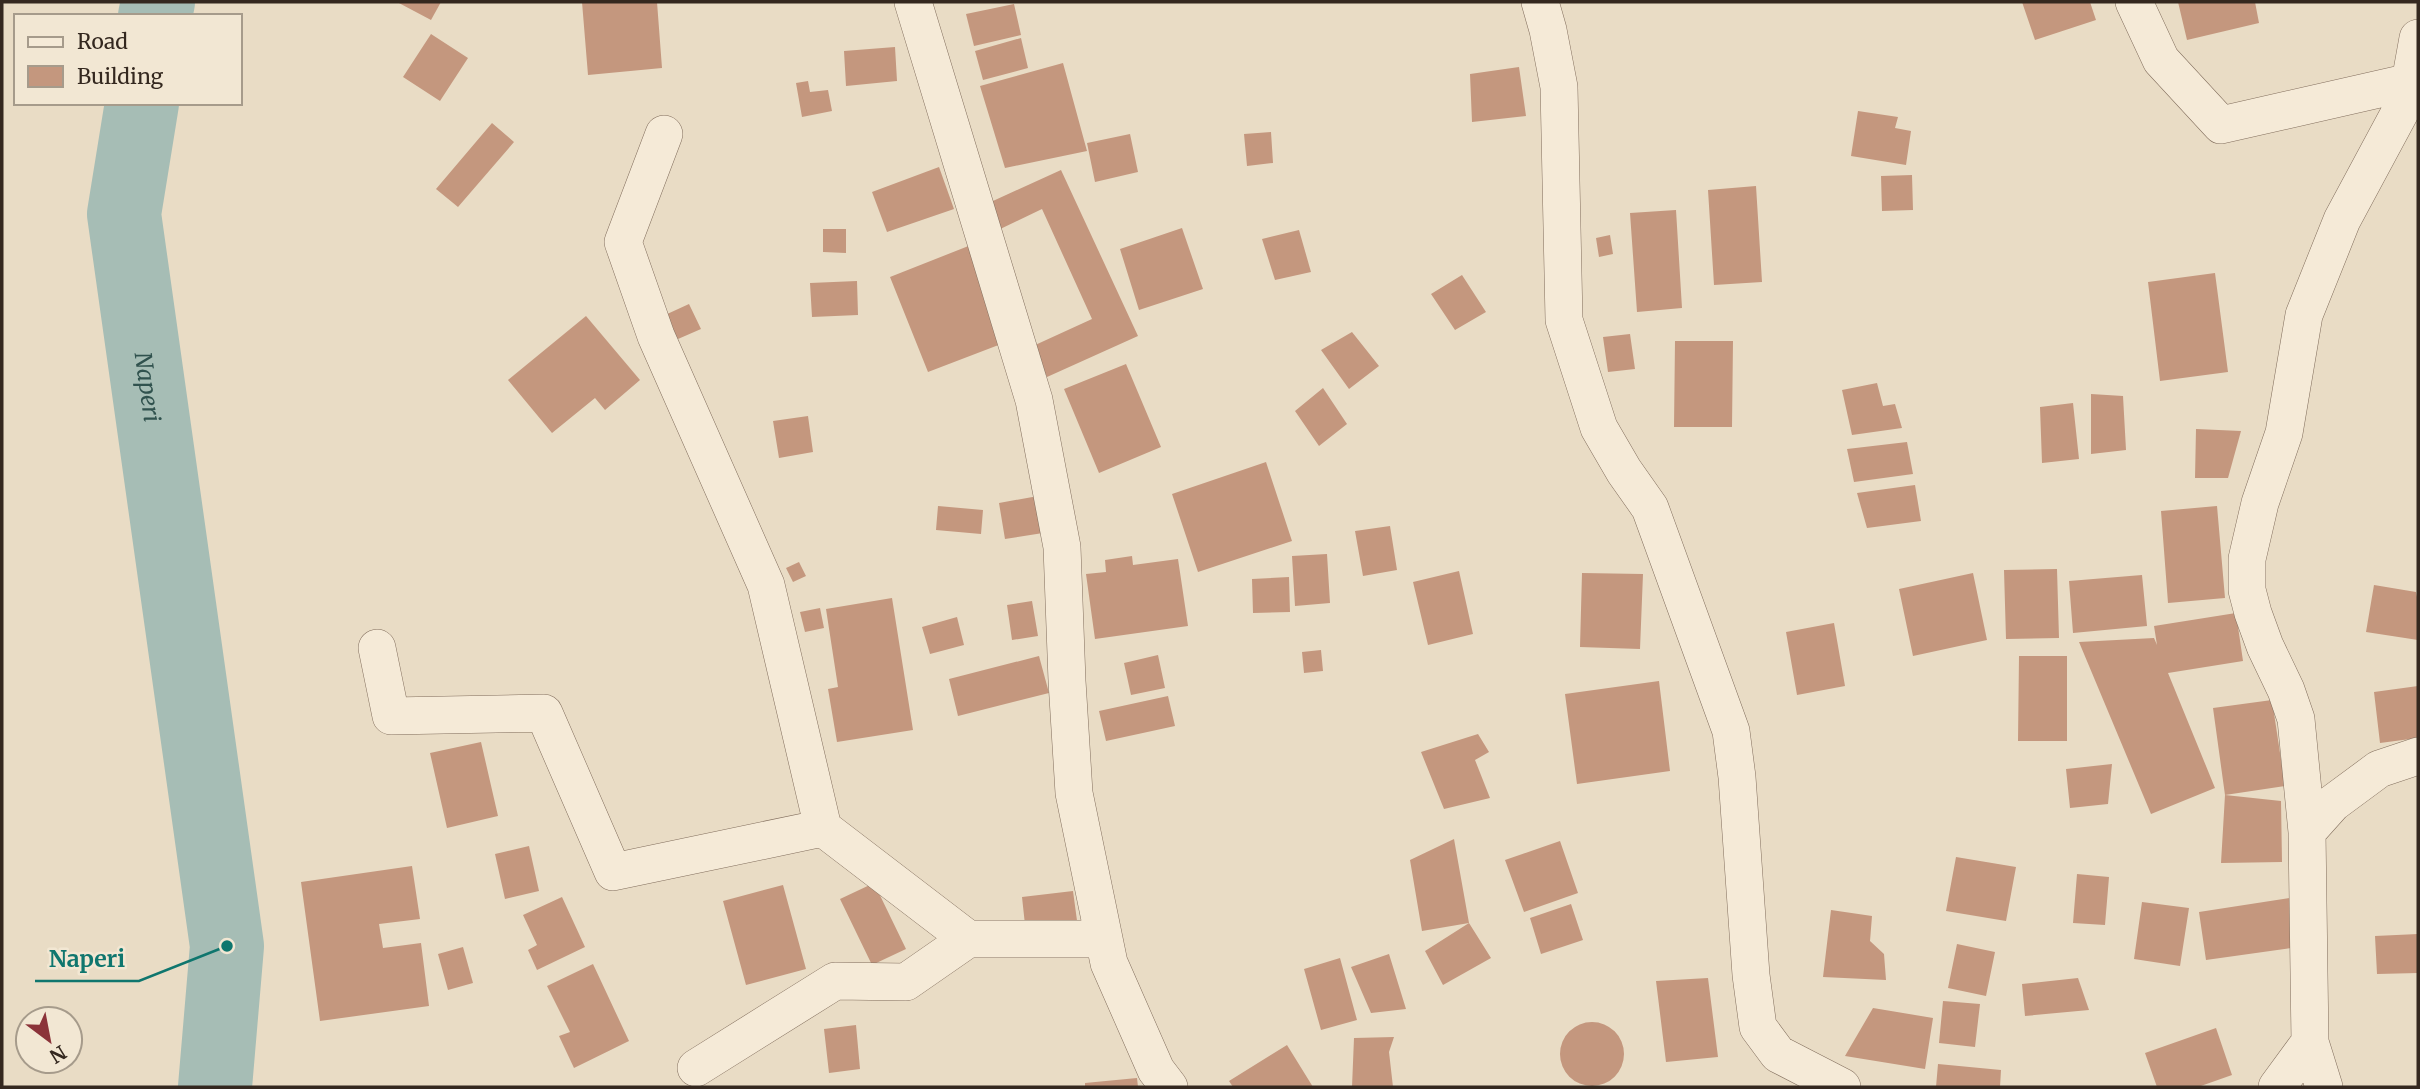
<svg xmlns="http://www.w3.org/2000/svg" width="2420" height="1089" viewBox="0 0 2420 1089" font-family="Merriweather,serif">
<rect width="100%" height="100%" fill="#e9dcc5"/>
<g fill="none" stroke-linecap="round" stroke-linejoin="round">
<g stroke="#a6bdb5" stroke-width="74">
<path d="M155,16L158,2"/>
<path id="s1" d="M142,103L124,214L227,946L215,1087"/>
</g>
</g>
<path fill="#c4977e" d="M397,2H441L431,20Z
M582,2H657L662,68L588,75Z
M2022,2H2090L2096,20L2035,40Z
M2178,2H2255L2259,23L2187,40Z
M1014,4L1021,35L974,46L966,14Z
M431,34L468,58L440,101L403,77Z
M1021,38L1028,68L983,80L975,51Z
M895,47L897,81L846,86L844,51Z
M1063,63L1087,151L1005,168L980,86Z
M1519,67L1526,116L1472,122L1470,74Z
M808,81L810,92L828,90L832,111L802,117L796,83Z
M1858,111L1898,117L1895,128L1911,131L1906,165L1851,156Z
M492,123L514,142L458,207L436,189Z
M1271,132L1273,163L1247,166L1244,134Z
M1130,134L1138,172L1095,182L1087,143Z
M939,167L954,209L887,232L872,192Z
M1061,170L1138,336L1047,377L1033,346L1092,319L1042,209L994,232L982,206Z
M1912,175L1913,210L1882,211L1881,176Z
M1756,186L1762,282L1714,285L1708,190Z
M1676,210L1682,308L1637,312L1630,213Z
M1182,228L1203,289L1139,310L1120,249Z
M823,229H846V253L823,252Z
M1299,230L1311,272L1275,280L1262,239Z
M1610,235L1613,254L1599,257L1596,238Z
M971,245L1009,341L928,372L890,277Z
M2215,273L2228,372L2160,381L2148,282Z
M1462,275L1486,312L1455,330L1431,294Z
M857,281L858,315L812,317L810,283Z
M689,304L701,329L678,339L665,315Z
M586,316L640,380L605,410L595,398L552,433L508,380Z
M1352,332L1379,366L1349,389L1321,350Z
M1630,334L1635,369L1608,372L1603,337Z
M1675,341H1733L1732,427H1674Z
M1126,364L1161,447L1099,473L1064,389Z
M1877,383L1883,406L1895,404L1902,428L1852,435L1842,390Z
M1323,388L1347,424L1319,446L1295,411Z
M2091,394L2123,396L2126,450L2091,454Z
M2073,403L2079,459L2042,463L2040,407Z
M808,416L813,452L779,458L773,421Z
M2196,429L2241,431L2228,478H2195Z
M1907,442L1913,474L1854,482L1847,449Z
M1266,462L1292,541L1198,572L1172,494Z
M1915,485L1921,521L1867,528L1857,493Z
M1038,496L1043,533L1005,539L999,503Z
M938,506L983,510L981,534L936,530Z
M2217,506L2225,598L2168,603L2161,511Z
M1390,526L1397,570L1363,576L1355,531Z
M1327,554L1330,603L1295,606L1292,556Z
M1132,556L1133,565L1178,559L1188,626L1095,639L1086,574L1106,572L1105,560Z
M799,562L806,576L793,582L786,568Z
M2057,569L2059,638L2006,639L2004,570Z
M1459,571L1473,634L1428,645L1413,582Z
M1582,573L1643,574L1640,649L1580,647Z
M1973,573L1987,640L1913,656L1899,589Z
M2142,575L2147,626L2073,633L2069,581Z
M1289,577L1290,612L1253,613L1252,579Z
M2374,585L2416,592L2418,602V640L2366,632Z
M892,598L913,730L837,742L828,689L838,687L826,609Z
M1032,601L1038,636L1012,640L1007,605Z
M820,608L824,628L805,632L800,612Z
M2236,613L2243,661L2168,673L2215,788L2151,814L2079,642L2154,638L2157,645L2154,626Z
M957,617L964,645L930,654L922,627Z
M1834,623L1845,686L1797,695L1786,632Z
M1321,650L1323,671L1304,673L1302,652Z
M1158,655L1165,688L1131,695L1124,663Z
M1039,656L1049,693L958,716L949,679Z
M2019,656H2067V741H2018Z
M1659,681L1670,771L1577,784L1565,694Z
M2418,686V738L2380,743L2374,692Z
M1168,696L1175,726L1106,741L1099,711Z
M2272,700L2285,786L2225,795L2281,801L2282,862L2221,863L2225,795L2213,708Z
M1478,734L1489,752L1475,760L1490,798L1444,809L1421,752Z
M481,742L498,816L447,828L430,753Z
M2112,764L2108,804L2070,808L2066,769Z
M1454,839L1469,923L1422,931L1410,860Z
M1560,841L1578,893L1524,912L1505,860Z
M529,846L539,891L505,899L495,854Z
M1956,857L2016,867L2006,921L1946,911Z
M412,866L420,919L379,924L383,948L421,943L429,1006L320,1021L301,882Z
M2077,874L2109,877L2105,925L2073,923Z
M874,883L906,949L872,965L840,899Z
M783,885L806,969L746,985L723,901Z
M1073,891L1078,928L1026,934L1022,897Z
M562,897L585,947L537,970L528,950L537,945L523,915Z
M2290,898L2298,947L2206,960L2199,912Z
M2142,902L2189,908L2180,966L2134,959Z
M1571,904L1583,940L1541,954L1530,918Z
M1831,910L1872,916L1870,941L1884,954L1886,980L1823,977Z
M1469,923L1491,958L1443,985L1425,951Z
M2418,934V973L2377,974L2375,936Z
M1957,944L1995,952L1986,996L1948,988Z
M463,947L473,983L448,990L438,954Z
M1389,954L1406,1009L1371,1013L1351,967Z
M1340,958L1357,1020L1321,1030L1304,969Z
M593,964L629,1041L574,1068L559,1036L570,1032L547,986Z
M1708,978L1718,1057L1666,1062L1656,981Z
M2078,978L2089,1010L2025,1016L2022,984Z
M1943,1001L1980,1004L1975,1047L1939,1043Z
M1873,1008L1933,1018L1925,1069L1845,1056Z
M1560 1054a32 32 0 1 1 64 0a32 32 0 1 1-64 0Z
M856,1025L860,1069L829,1073L824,1029Z
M2216,1028L2232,1075L2198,1087H2157L2145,1053Z
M1394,1037L1389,1052L1393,1087H1352L1354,1038Z
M1287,1045L1313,1087H1233L1229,1081Z
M1938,1064L2001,1070L2000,1087H1936Z
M1137,1078L1138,1087H1085V1083Z"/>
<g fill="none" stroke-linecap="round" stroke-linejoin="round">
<defs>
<path id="street" d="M913,2L1034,400L1062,547L1067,681L1074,793L1109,963L1156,1070L1169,1087
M1540,2L1548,30L1559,87L1564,320L1599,428L1624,471L1650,508L1731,731L1737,777L1751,975L1758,1027L1778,1054L1842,1087
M2134,2L2161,60L2221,125L2410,82
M664,134L623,242L656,336L766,585L823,828L968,939H1104
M377,648L391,716L544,713L613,872L823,828
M2307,832L2333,803L2379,769L2418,756
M696,1068L835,981L906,982L968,939
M2277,1087L2310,1042
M2324,1087L2310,1042L2307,832L2296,719L2286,690L2265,646L2253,613L2247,590V559L2260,503L2284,433L2304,315L2342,220L2407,99L2418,38"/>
</defs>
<use href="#street" stroke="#826e5d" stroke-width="38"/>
<use href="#street" stroke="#f5ead7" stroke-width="37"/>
</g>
<g text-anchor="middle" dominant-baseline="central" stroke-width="5" stroke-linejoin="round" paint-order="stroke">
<g font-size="23" font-style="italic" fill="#30524e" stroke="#f2e7d3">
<text stroke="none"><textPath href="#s1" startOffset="287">Naperi</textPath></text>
</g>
</g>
<path fill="none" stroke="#0f766e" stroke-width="2.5" d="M227 946L139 981H35"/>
<circle fill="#0f766e" stroke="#f2e7d3" stroke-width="2.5" cx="227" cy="946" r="7"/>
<g font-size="23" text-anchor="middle" font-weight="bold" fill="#0f766e" stroke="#f2e7d3" stroke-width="5" stroke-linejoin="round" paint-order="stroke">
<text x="87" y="967">Naperi</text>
</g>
<rect width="2420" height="1089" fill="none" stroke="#34281f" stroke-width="7"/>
<rect x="14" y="14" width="228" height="91" fill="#f2e7d3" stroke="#a69b8b" stroke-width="2"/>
<rect x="28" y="37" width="35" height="10" fill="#f5ead7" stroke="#a69b8b" stroke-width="2"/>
<text x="77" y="49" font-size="21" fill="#34281f">Road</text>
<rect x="28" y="66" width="35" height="21" fill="#c4977e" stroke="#a69b8b" stroke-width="2"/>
<text x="77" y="84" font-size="21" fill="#34281f">Building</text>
<g transform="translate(49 1040) rotate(148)"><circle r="33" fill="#f2e7d3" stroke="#a69b8b" stroke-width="2"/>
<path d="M0-5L12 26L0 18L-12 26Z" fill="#8b3339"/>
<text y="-10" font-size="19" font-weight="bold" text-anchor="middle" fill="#34281f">N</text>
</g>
</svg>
